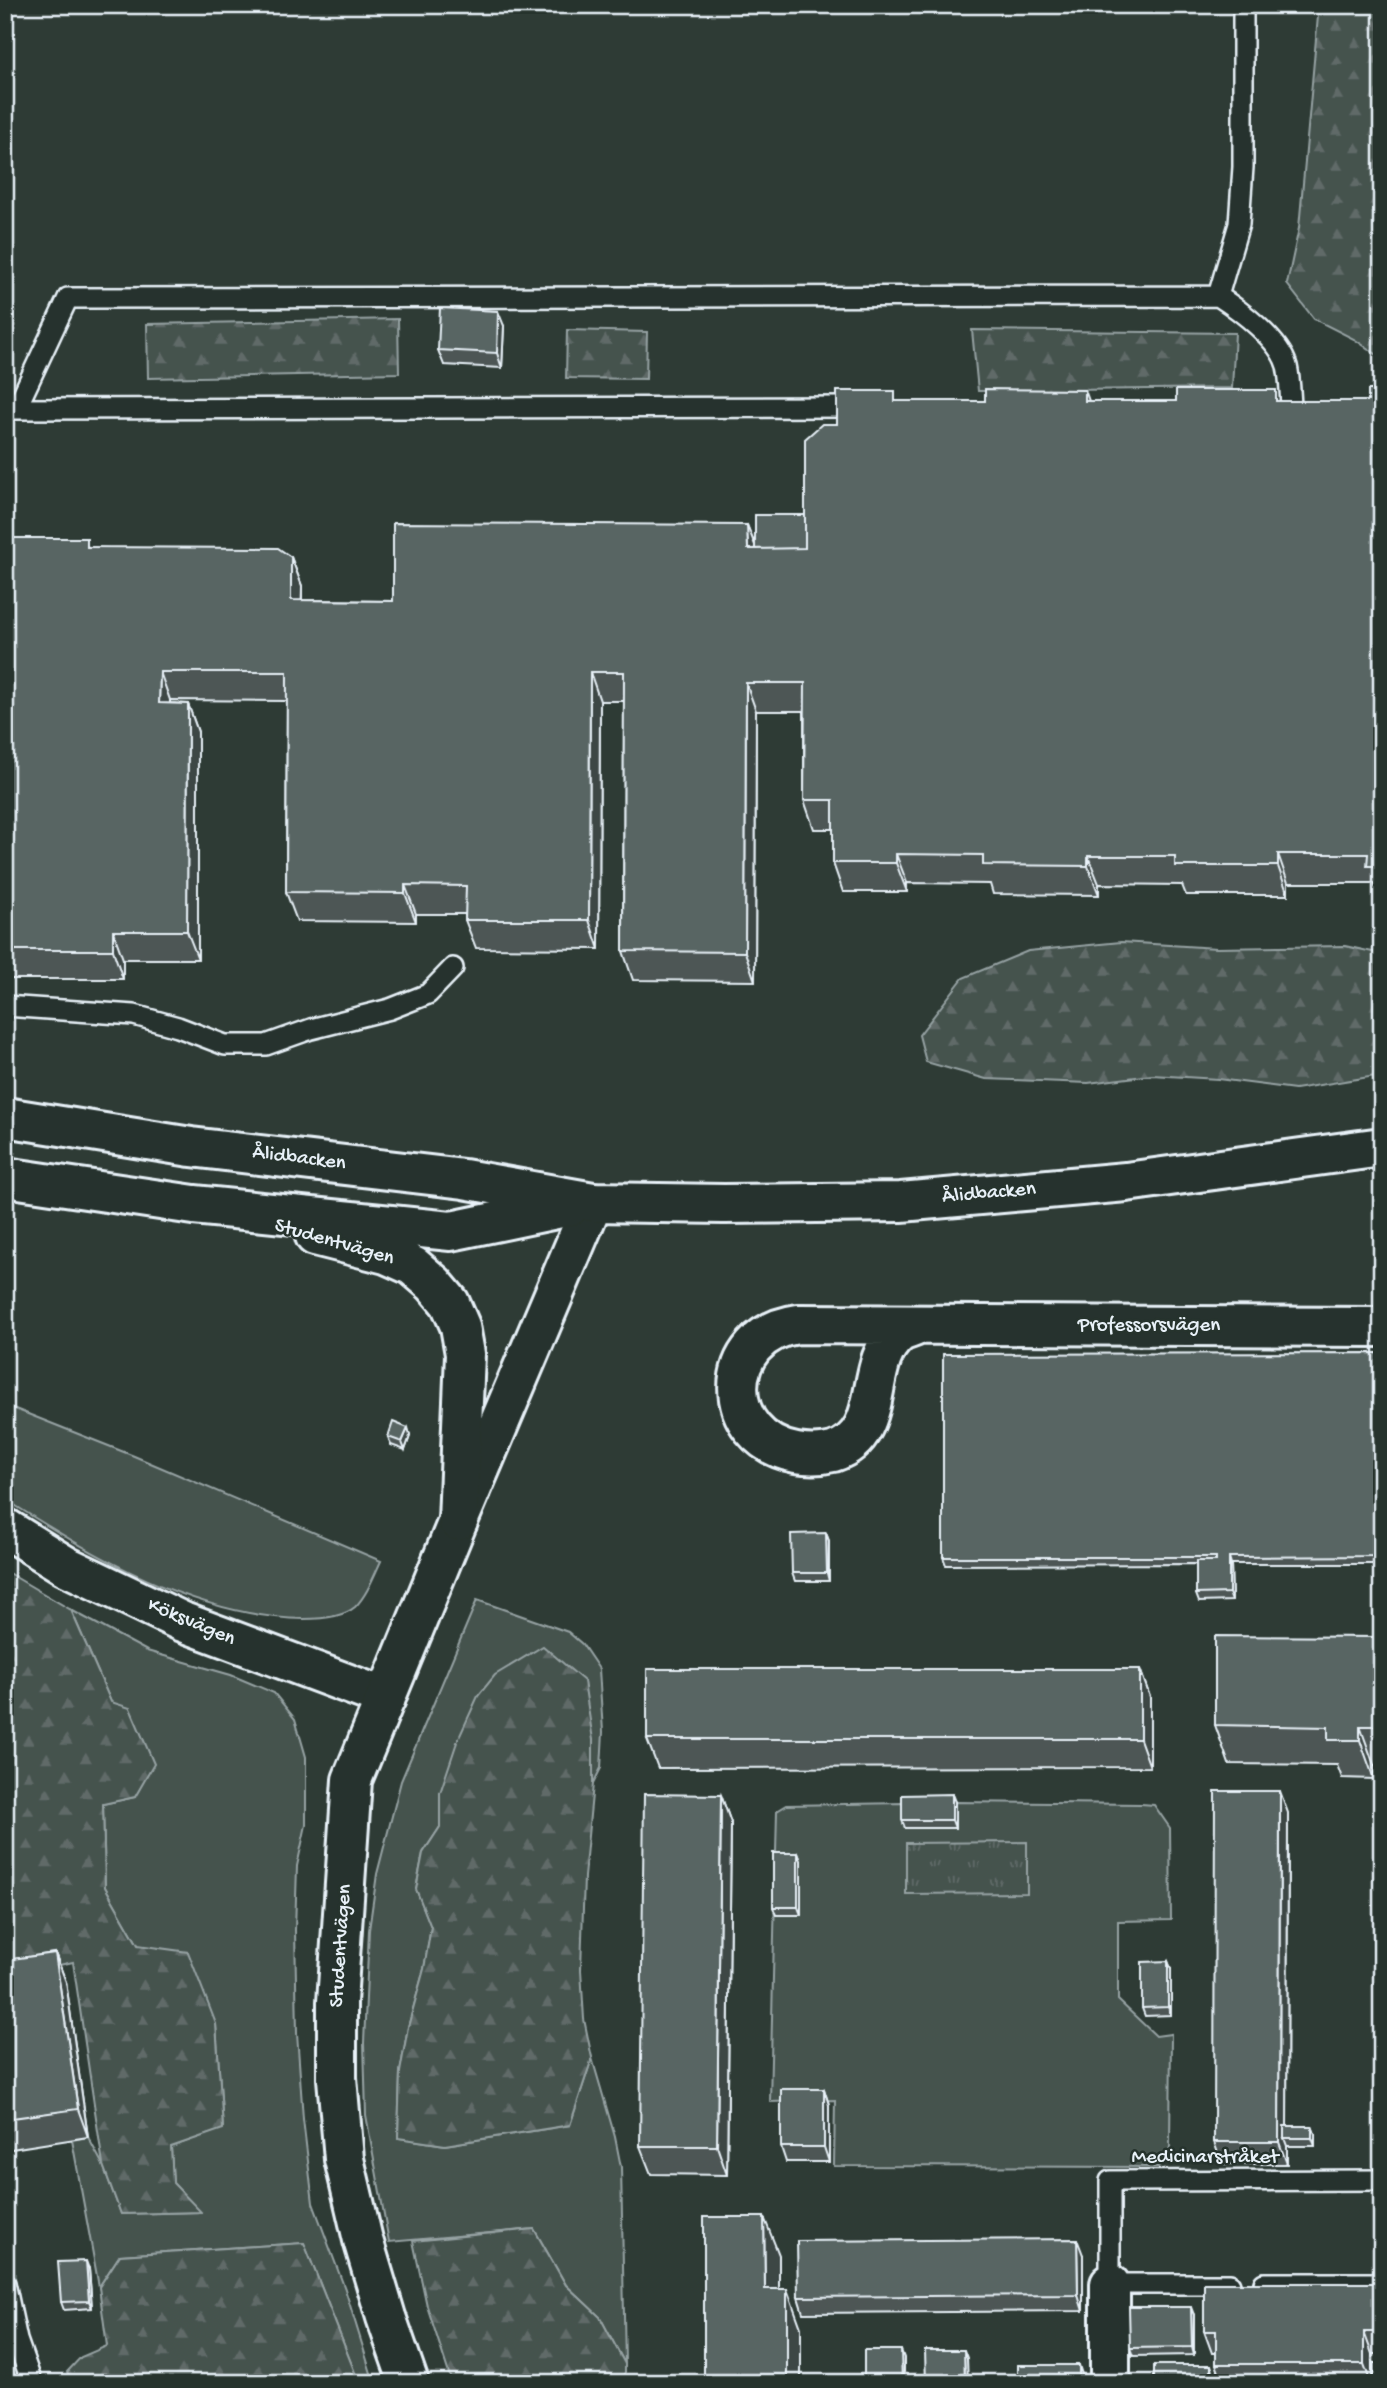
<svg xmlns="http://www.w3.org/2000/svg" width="1387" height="2388" viewBox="0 0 1387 2388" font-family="'Gochi Hand',sans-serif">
<defs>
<pattern id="forest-firs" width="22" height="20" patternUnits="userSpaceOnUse" patternTransform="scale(1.75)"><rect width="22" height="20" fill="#45524e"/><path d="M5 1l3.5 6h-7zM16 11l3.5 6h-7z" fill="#606b68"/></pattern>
<pattern id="park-tufts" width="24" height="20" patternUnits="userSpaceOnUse" patternTransform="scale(1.75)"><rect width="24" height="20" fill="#45524e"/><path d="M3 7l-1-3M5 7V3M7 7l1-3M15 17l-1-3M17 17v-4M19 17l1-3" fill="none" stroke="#606b68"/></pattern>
</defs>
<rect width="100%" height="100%" fill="#2e3b35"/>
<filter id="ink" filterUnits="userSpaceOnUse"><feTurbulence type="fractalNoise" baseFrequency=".0143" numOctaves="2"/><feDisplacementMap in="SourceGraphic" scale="14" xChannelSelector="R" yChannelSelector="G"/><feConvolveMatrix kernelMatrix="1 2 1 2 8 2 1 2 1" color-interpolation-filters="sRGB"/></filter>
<g filter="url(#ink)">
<path fill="#45524e" stroke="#96a2a3" stroke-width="2" d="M5,1405L134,1456L381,1561C374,1576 367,1595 355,1607C342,1618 320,1619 304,1619C195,1617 94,1556 5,1499Z
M477,1600L568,1632L582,1644L599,1669L603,1732L601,1768L593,1784V1740L440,1793V1827L423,1853L416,1889L431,1927L424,1969L408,2027L400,2072L398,2138L445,2145L570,2125L592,2058L615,2137L621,2167L625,2364L600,2317L566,2285L534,2229L389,2242L366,2115L364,2043L369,1930L377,1874L401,1781Z
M71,1610L147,1651L231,1675L274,1693L295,1719L306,1757V1825L297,1866L295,1930L297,2033L303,2119L313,2203L345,2289L374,2383H359L304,2243L120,2255L99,2287L72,2140L88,2137L103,2165L121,2214L199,2212L173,2183L171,2147L223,2128L216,2024L138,1945L105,1887L103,1804L135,1797L111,1702Z
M955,1802L1141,1804L1154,1805L1170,1828L1171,1920L1118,1921V2000L1156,2036L1171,2034L1170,2147L1166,2160L1158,2167L834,2166L835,2100L770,2102L777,1811L787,1805L905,1803V1828H955Z"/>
<path fill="url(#forest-firs)" stroke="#96a2a3" stroke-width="2" d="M1319,5H1382V358L1354,339L1314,319L1287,284L1299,228Z
M398,319L399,373L148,378L147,324Z
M567,330L647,332L646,379L566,378Z
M972,330L1235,333L1232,388L978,391Z
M1121,942L1217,948L1345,946L1382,954V1075L1295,1089L1218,1079L1152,1075L1088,1083L986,1079L926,1062L919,1035L963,978L1028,951Z
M5,1571L71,1610L111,1702L130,1708L154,1764L135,1797L103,1804L105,1887L138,1945L188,1952L216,2024L223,2129L171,2147L173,2183L201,2212L121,2214L103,2165L73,1962L5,1977Z
M543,1646L584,1681L593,1740V1784L584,1877L581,1970L584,2019L592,2058L570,2125L445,2145L398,2138L400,2072L408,2027L424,1969L431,1927L416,1889L423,1853L440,1827V1793L457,1742L478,1696L495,1675Z
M534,2229L566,2285L600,2317L625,2364V2383H452L427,2306L413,2241Z
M304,2243L359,2383H73L67,2372L81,2357L107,2346L99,2287L120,2255Z"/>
<path fill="url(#park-tufts)" stroke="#96a2a3" stroke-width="2" d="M1027,1842V1893L906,1894V1843Z"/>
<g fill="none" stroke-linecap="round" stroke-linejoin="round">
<defs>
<path id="service" d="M1218,296L1239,224L1243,167V5
M6,409L862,407
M16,409L68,298L1218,296C1240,310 1280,340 1287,366C1290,379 1290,393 1291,405
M5,1006L134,1015L178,1027L225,1045H266L311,1029L390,1009L428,994L453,968
M5,2283L17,2340L32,2383
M1264,2283H1382
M1230,2284H1110V2181L1382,2180"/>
<path id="minor" d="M916,1326C910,1329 902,1330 897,1335C862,1365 888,1434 833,1452C821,1455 808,1455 796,1453C719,1439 718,1335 798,1324L1382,1327
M5,1528L66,1566L183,1622L386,1698
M1110,2284V2383"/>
<path id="tertiary" d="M409,2383L386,2317L363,2240L344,2159L337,2078V2002L352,1780L458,1521L593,1202"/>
<path id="secondary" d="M5,1117L191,1147L464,1179L593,1202L724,1204L901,1202L1126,1182L1382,1147
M5,1177L194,1205L451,1231L571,1206
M315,1236L386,1254L413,1266L434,1284L450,1303L460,1326L465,1354L458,1521"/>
</defs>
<use href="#service" stroke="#e8f1f8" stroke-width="24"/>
<use href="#minor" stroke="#e8f1f8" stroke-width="44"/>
<use href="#tertiary" stroke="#e8f1f8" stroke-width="44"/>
<use href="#secondary" stroke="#e8f1f8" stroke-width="44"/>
<use href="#service" stroke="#26332d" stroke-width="19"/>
<use href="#minor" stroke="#26332d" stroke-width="38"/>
<use href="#tertiary" stroke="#26332d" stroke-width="38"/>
<use href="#secondary" stroke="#26332d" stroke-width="38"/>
</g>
<path fill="#4d5755" stroke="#e8f1f8" stroke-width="2" d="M504,326L502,368L444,365L438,350Z
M1085,390L1089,401H1368L1382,390V895H1378L1374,883H1288V895H1186L1182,885L1099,884V895L993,894L990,884L907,883V892H843L833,863V829H814L804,800V711H756L755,981L633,980L623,951L624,701H600L599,949L476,948L465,920V914H416V922L297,921L286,892L287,701L170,700V703L188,704L198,732V959H123V979H5V538L90,547L291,557L302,586V600L393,601L747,525L755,545L805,515L837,424L898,401H985Z
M1382,1353V1564H1231L1232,1601L1199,1602L1196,1594V1564L946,1565L943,1557Z
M408,1428L410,1436L405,1450L391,1445L388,1437Z
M826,1533L829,1541V1581H795L792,1573Z
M1382,1637V1765H1374V1779L1342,1778L1337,1765L1229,1764L1215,1725Z
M1140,1669L1150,1697V1767L658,1768L647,1739Z
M721,1795L731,1823L727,2175L651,2174L640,2146Z
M955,1802V1828H905L902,1820Z
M1288,1813L1287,2126H1312L1315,2134V2146H1287V2164H1222L1214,2142Z
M798,1853L801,1861V1915H776L773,1907Z
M55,1953L66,1982L88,2137L5,2150V1960Z
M1168,1961L1171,1969V2015L1145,2016L1142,2008Z
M824,2089L829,2105V2162H786L781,2147Z
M1083,2255V2311L803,2313L798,2297Z
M89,2269L92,2308L64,2310L61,2302Z
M1379,2292H1382V2354H1372V2383H1223L1216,2364V2353H1212L1204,2331Z
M1194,2315V2355L1133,2356L1130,2348Z"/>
<path fill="#3e4745" stroke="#e8f1f8" stroke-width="2" d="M498,311L504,326L502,368L497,353Z
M747,525L758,553L748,549Z
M291,557L302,586L301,629L291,600Z
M160,672L170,700V732L159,703Z
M590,672L600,701L599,949L589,920Z
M746,683L756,711L755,981L745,952Z
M188,704L198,732V959L187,931Z
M896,854L907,883V892L896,863Z
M1278,854L1288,883V895L1278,866Z
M1088,856L1099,884V895L1088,866Z
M405,885L416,914V922L405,893Z
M113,931L123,959V979L113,950Z
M408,1428L410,1436L405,1450L402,1442Z
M826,1533L829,1541V1581L827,1573Z
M1229,1557L1231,1564L1232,1601L1229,1593Z
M1140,1669L1150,1697V1767L1140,1739Z
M1360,1726L1374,1765V1779L1360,1740Z
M1280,1791L1288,1813L1287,2138H1284L1287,2146V2164L1279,2142Z
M952,1794L955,1802V1828L952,1820Z
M721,1795L731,1823L727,2175L717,2146Z
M798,1853L801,1861V1915L798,1907Z
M55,1953L66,1982L88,2137L78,2109Z
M1168,1961L1171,1969V2015L1168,2007Z
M824,2089L829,2105V2162L824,2147Z
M1312,2126L1315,2134V2146L1312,2138Z
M764,2217L779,2255V2328L765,2289Z
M1077,2239L1083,2255V2311L1078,2295Z
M86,2261L89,2269L92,2308L89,2301Z
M787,2289L801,2328V2383H787Z
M1191,2307L1194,2315V2355L1192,2347Z
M1364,2332L1372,2354V2383H1371L1364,2364Z
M901,2350L904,2358V2383H902Z
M964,2350L967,2358L968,2383H965Z
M1079,2365L1084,2381V2383H1079Z
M1211,2365L1216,2380V2383H1211Z"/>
<path fill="#596563" stroke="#e8f1f8" stroke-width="2" d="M440,308L498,311L497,353L438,350Z
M985,389L1085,390V401H1176V390H1276V401H1368V390H1382V866H1367L1368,854H1278V866H1175V856H1088V866L983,865V855L896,854V863H833V800H804L805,683H746L745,952L623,951L624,672H590L589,920H465L466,886L405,885V893L286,892L287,672H160L159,703L188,704L187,931H113V950H5V538H87V547L278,548L291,557V600L393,601V523L747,525L748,549L805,548V439L822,424H837V391H895V401H985Z
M755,515H805V548L755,549Z
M1382,1353V1556L1229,1557V1593L1196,1594V1561H1216V1557H943V1354Z
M393,1422L408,1428L402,1442L388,1437Z
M826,1533L827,1573H792L791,1534Z
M1215,1636L1382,1637V1726H1360V1740H1328V1727L1215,1725Z
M647,1669H1140V1739H647Z
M1215,1791H1280L1279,2142H1214Z
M644,1794L721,1795L717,2146H640Z
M952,1794V1820H902V1795Z
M773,1853H798V1907H773Z
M55,1953L78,2109L5,2119V1960Z
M1168,1961V2007L1142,2008V1962Z
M781,2089H824V2147H781Z
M1284,2126H1312V2138H1284Z
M704,2217H764L765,2289H787V2383H704Z
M1077,2239L1078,2295L798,2297L797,2241Z
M86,2261L89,2301L61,2302L58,2262Z
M1204,2283H1376V2292H1382V2332H1364V2364H1216V2331H1204Z
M1129,2307H1191L1192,2347L1130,2348Z
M864,2350H901L902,2383H864Z
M925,2350H964L965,2383H926Z
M1373,2363H1382V2383H1373Z
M1018,2365H1079V2383H1018Z
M1154,2365H1211V2383H1154Z"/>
</g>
<g text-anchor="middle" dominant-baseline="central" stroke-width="5" stroke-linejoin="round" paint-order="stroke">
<g font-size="21" fill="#e8f1f8" stroke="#26332d">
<text transform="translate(299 1159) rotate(7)">Ålidbacken</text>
<text transform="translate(989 1194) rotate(-5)">Ålidbacken</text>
<text transform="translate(334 1243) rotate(16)">Studentvägen</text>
<text x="1149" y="1326">Professorsvägen</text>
<text transform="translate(191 1623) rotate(23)">Köksvägen</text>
<text transform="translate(342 1946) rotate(-86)">Studentvägen</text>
<text x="1205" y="2158">Medicinarstråket</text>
</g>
</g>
<rect width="1387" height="2388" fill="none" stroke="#26332d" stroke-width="28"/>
<rect x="14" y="14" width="1359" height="2360" fill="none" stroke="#e8f1f8" stroke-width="2.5" filter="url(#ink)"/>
</svg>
